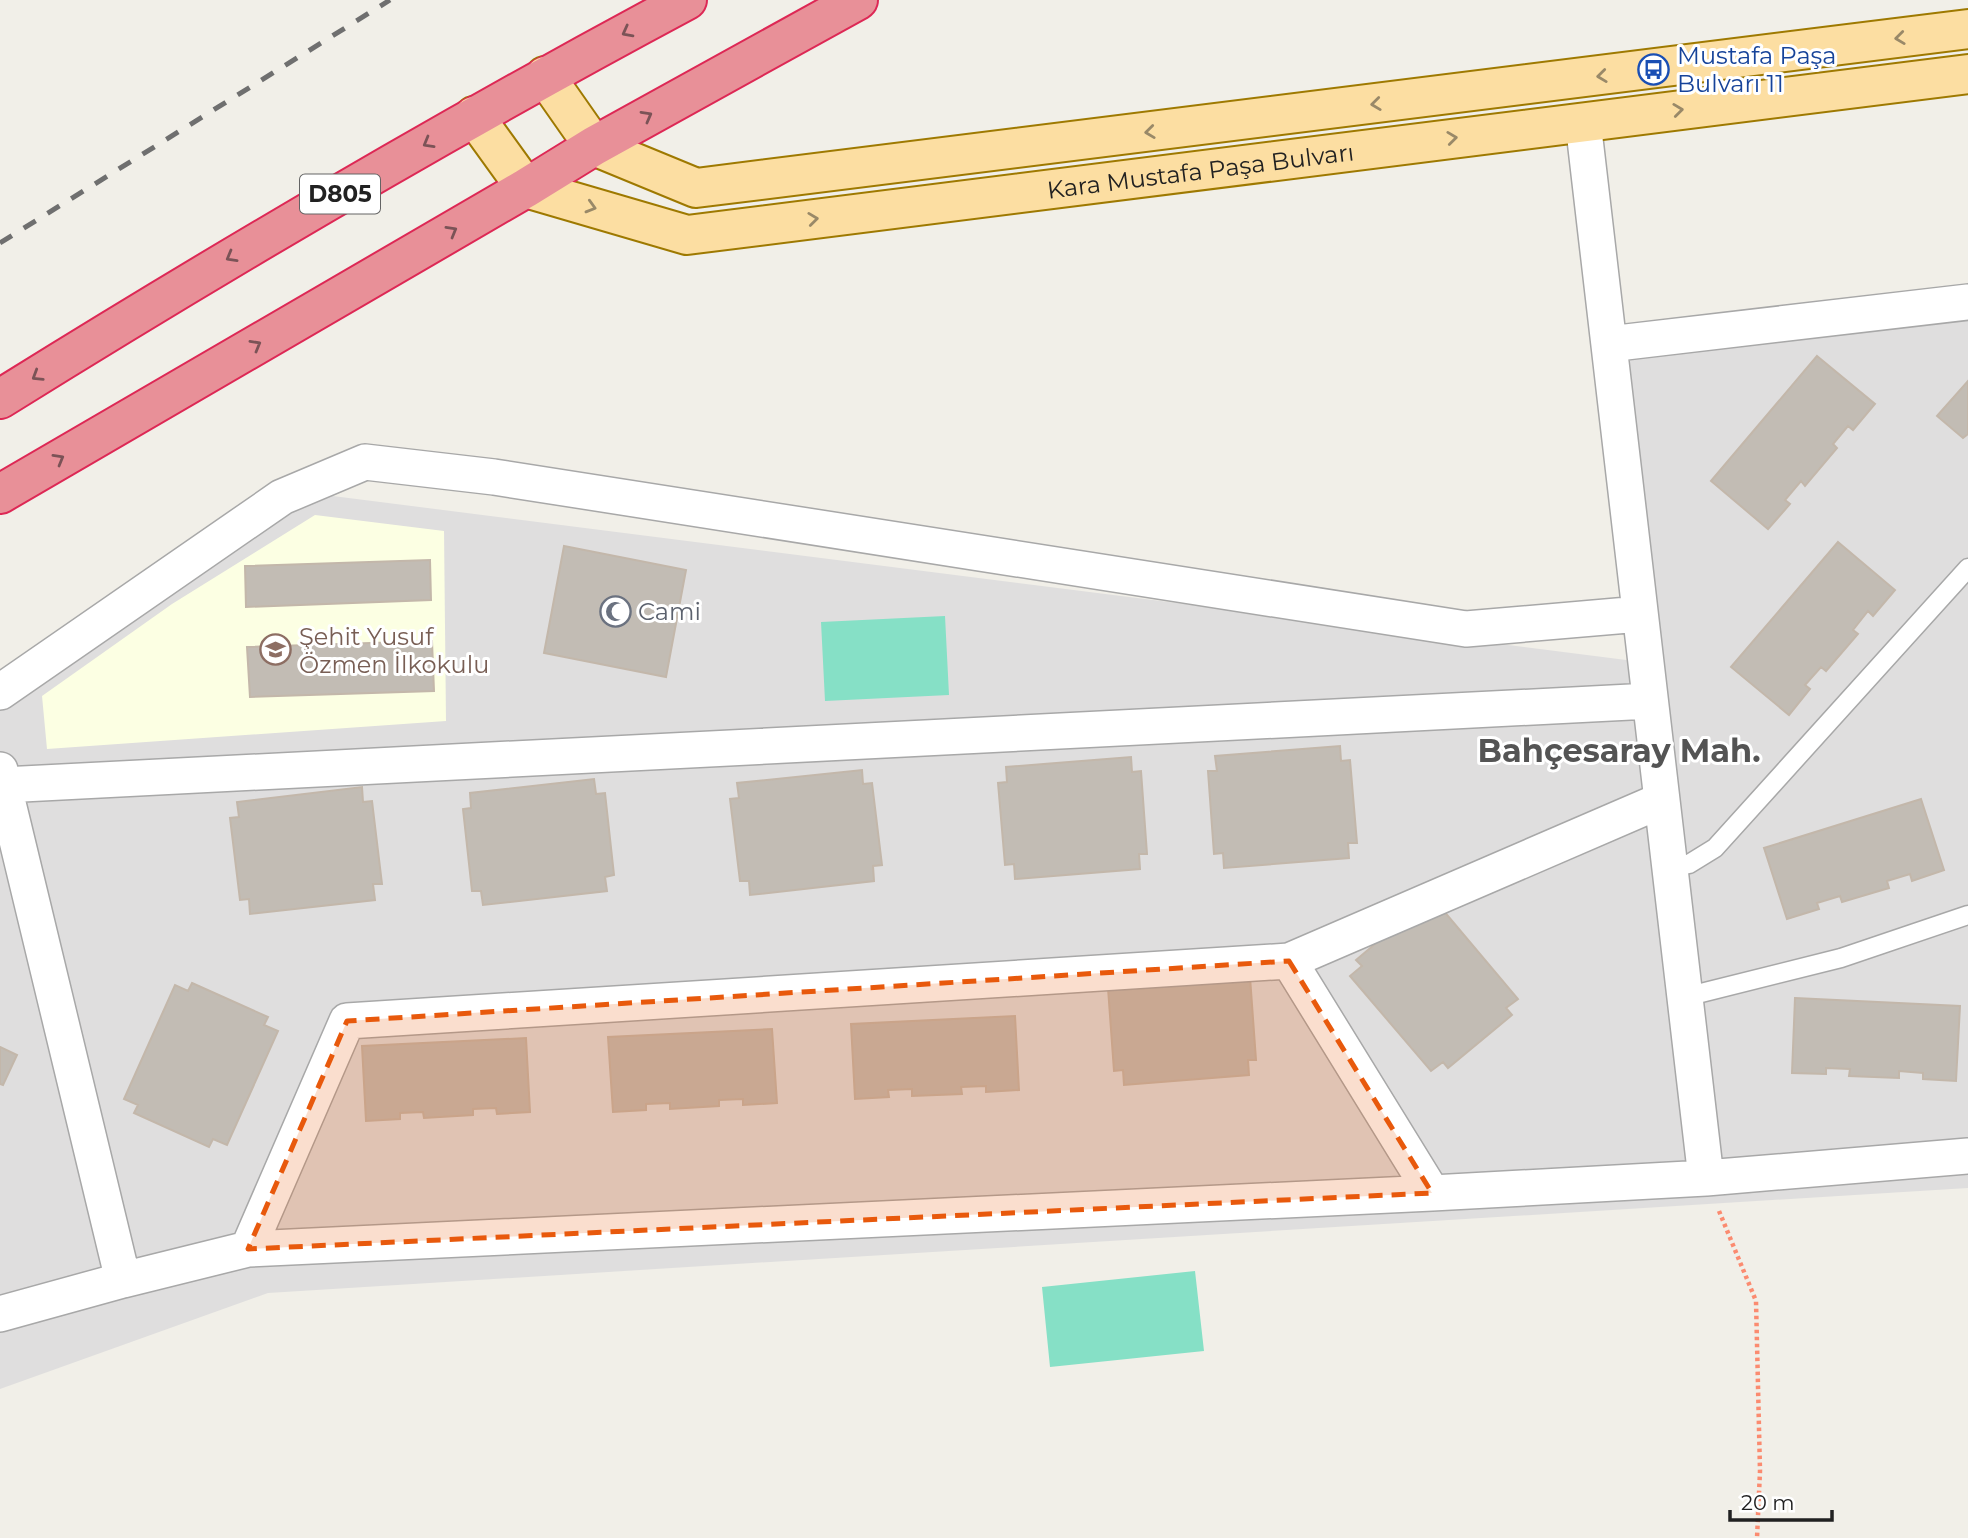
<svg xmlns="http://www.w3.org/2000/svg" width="1968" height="1538" viewBox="0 0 1968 1538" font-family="Montserrat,sans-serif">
<rect width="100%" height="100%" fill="#f1efe8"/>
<path fill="#dfdede" d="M1968,291V1188L268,1293L0,1389V705L317,494L1634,661L1593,339Z"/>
<path fill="#fcffe3" d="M315,515L444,531L446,721L47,749L42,696L172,604Z"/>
<path fill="#86e0c6" d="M945,616L949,695L825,701L821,622Z
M1195,1271L1204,1351L1050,1367L1042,1287Z"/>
<path fill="#c2bcb4" stroke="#c3b7aa" stroke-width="2" d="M1817,356L1875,404L1853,430L1848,426L1833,444L1837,448L1805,486L1801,481L1785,500L1790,504L1768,529L1711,481Z
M1968,381V434L1963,438L1937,416Z
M1838,542L1895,590L1873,616L1868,611L1853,630L1858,634L1826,671L1821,667L1805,685L1810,689L1789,715L1731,667Z
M564,546L686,570L666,677L544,653Z
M430,560L431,600L246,607L245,566Z
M432,641L434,691L250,697L247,647Z
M1340,746L1341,761L1350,760L1357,843H1348L1349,858L1224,868L1223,853L1214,854L1208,771H1217L1215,756Z
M1131,757L1132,772L1141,771L1147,854H1139L1140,869L1015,879L1014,864L1005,865L998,783L1007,782L1006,767Z
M862,770L863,784L872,783L882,865L873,866L874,881L750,895L749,881H740L730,799L739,798L737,783Z
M594,779L596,794L605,793L614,875L605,877L607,891L483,905L481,891H472L463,809L471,808L470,793Z
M362,787L363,802L372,801L382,884H373L375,900L250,914L249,899L240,900L230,818L239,817L237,802Z
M1921,799L1944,870L1912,881L1910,874L1887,881L1889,888L1842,902L1840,896L1817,903L1819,909L1787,919L1764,848Z
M1437,903L1518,999L1506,1008L1512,1015L1448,1068L1443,1062L1431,1071L1350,976L1362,966L1356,960L1420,906Z
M1250,977L1256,1060H1248L1249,1075L1124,1085L1123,1070L1114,1071L1108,988Z
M192,983L268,1017L264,1025L278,1031L227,1145L213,1139L209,1147L134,1113L138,1105L124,1099L175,985L188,991Z
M1795,998L1960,1006L1956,1081L1923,1079V1073L1899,1071V1078L1849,1076L1850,1069L1826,1068V1074L1792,1073Z
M1015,1016L1019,1090L986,1092V1086L961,1087L962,1094L912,1096V1089L888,1090L889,1097L855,1099L851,1024Z
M772,1029L777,1103L743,1105V1099L719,1100V1106L670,1109V1103L646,1104V1110L613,1112L608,1037Z
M526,1038L530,1112L497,1114L496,1108L473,1109V1115L424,1118L423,1112L400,1113V1119L366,1121L362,1046Z
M0,1047L17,1055L3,1085L0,1084Z"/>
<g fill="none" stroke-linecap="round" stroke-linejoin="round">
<defs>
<path id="lane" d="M1670,868L1689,864L1715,848L1968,568
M1685,997L1841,958L1968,915"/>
<path id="street" d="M1583,122L1706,1178
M1609,344L1968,302
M0,692L282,497L365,462L494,477L1466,629L1640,614
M0,770L123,1280
M3,785L1650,701
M1289,961L1432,1193
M248,1249L347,1021L1289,961L1662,800
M0,1314L123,1280L248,1249L1432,1193L1706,1178L1968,1156"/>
<g id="primary">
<path d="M545,76L594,146L696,188L1968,29"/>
<path id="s1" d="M474,116L526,188L687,235L1968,74"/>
</g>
<path id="highway" d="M0,399C225,259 453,125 687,0
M0,494L526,188L594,146L858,0"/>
</defs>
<use href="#lane" stroke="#a8a8a8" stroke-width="21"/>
<use href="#street" stroke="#a8a8a8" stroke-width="38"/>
<use href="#primary" stroke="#9e7900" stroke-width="42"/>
<use href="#highway" stroke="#dd2855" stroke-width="42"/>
<path stroke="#fb8b70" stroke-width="4.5" stroke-dasharray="3.5 3.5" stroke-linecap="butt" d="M1719,1211L1756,1301L1760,1471L1757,1538"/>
<use href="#lane" stroke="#fff" stroke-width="18"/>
<use href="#street" stroke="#fff" stroke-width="35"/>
<use href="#primary" stroke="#fcdea2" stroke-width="38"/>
<use href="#highway" stroke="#e89098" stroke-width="38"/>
<path stroke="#6f6f6f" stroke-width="5" stroke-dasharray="14 14" stroke-linecap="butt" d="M0,243L390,0"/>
</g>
<defs><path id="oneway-chevron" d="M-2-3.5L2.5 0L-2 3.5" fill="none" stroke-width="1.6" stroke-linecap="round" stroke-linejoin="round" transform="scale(1.75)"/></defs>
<g stroke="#7b5357">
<use href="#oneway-chevron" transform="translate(627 32) rotate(152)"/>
<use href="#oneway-chevron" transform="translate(647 116) rotate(-29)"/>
<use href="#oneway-chevron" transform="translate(428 143) rotate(150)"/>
<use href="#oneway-chevron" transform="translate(452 231) rotate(-30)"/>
<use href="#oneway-chevron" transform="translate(231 257) rotate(150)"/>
<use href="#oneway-chevron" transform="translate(256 345) rotate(-30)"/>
<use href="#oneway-chevron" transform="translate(37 376) rotate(148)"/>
<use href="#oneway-chevron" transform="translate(59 459) rotate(-30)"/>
</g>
<g stroke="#998968">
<use href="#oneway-chevron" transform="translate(1900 38) rotate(173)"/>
<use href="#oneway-chevron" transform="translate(1602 76) rotate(173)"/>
<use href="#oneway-chevron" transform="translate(1376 104) rotate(173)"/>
<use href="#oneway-chevron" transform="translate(1678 110) rotate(-7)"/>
<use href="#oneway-chevron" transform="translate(1150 132) rotate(173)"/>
<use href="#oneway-chevron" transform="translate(1452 138) rotate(-7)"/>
<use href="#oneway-chevron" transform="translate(591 207) rotate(16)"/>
<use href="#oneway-chevron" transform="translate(813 219) rotate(-7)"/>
</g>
<path fill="#e8590c" fill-opacity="0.2" stroke="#e8590c" stroke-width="5" stroke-dasharray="14 9" stroke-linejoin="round" d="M1289,961L1432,1193L248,1249L347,1021Z"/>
<defs>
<symbol id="bus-ring" viewBox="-11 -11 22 22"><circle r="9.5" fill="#fff" stroke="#1a4fb4" stroke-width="1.5"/><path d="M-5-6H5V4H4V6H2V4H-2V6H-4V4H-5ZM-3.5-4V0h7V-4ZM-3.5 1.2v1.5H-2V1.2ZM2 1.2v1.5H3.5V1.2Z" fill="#1a4fb4"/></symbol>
<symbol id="mosque-ring" viewBox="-11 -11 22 22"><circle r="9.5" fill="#fff" stroke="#6b7280" stroke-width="1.5"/><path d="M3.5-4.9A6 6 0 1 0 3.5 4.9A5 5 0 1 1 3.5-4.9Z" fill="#6b7280"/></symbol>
<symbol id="school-ring" viewBox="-11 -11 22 22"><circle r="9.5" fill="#fff" stroke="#8d6e63" stroke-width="1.5"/><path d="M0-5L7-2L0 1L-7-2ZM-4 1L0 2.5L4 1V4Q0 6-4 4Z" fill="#8d6e63"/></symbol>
</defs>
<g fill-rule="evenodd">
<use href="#bus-ring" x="1636" y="52" width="35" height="35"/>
<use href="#mosque-ring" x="598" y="594" width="35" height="35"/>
<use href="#school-ring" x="258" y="632" width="35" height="35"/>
</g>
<g text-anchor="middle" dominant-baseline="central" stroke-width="6" stroke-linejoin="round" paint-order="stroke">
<rect fill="#fff" stroke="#646464" stroke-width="2" x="300" y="174.5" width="80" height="39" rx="5"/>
<g font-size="23" font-weight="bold" fill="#212121">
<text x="340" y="194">D805</text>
</g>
<g font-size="24" fill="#164399" stroke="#fff" text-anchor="start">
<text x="1677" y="55">Mustafa Paşa<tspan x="1677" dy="28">Bulvarı 11</tspan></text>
</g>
<g font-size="24" fill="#212121" stroke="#fff">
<text stroke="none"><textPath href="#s1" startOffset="774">Kara Mustafa Paşa Bulvarı</textPath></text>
</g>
<g font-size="24" fill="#5b616d" stroke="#fff" text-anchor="start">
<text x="638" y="611">Cami</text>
</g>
<g font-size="24" fill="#785e54" stroke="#fff" text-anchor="start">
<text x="299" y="636">Şehit Yusuf<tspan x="299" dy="28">Özmen İlkokulu</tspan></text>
</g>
<g font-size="32" font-weight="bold" fill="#545454" stroke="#fff">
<text x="1619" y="750">Bahçesaray Mah.</text>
</g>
</g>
<path d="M1730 1510v10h102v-10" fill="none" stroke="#212121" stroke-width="3.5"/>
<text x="1741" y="1510" font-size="21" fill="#212121" stroke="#ffffff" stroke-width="5" paint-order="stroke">20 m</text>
</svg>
